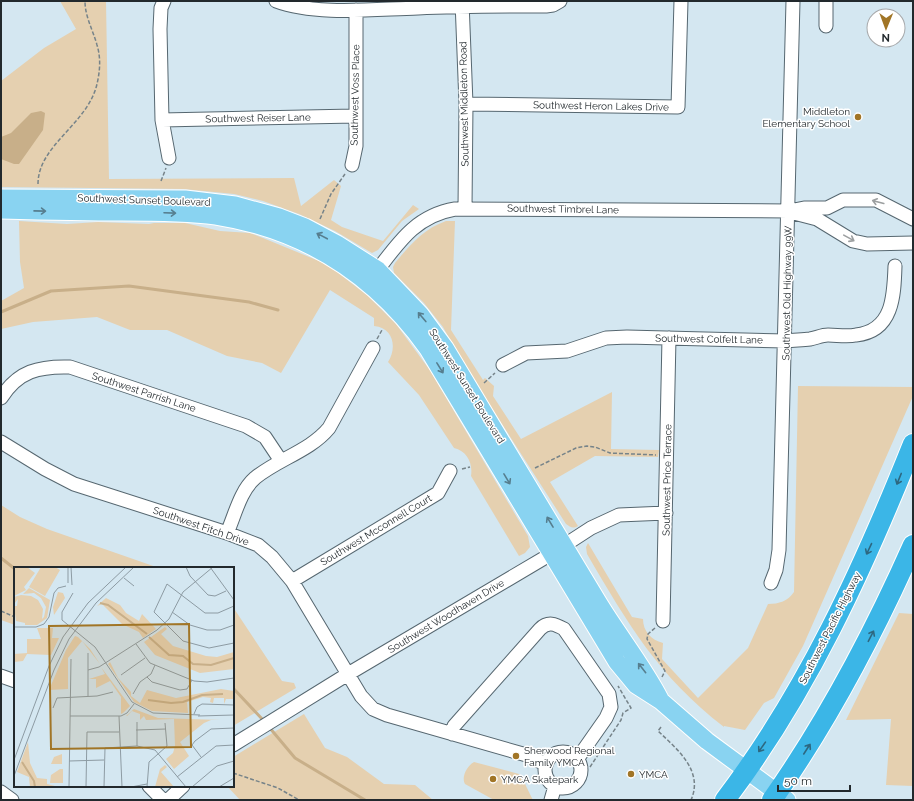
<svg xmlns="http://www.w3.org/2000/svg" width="914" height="801" viewBox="0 0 914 801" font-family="Raleway,sans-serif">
<rect width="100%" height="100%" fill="#d4e7f1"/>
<path fill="#e5d0b0" d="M60,1H106L109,179L294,178L301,206L334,180L341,186L331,220L342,227L383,241L413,205L419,209L402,221L378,250L372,253L335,231L299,214L263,201L234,194L183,189L1,187V81L44,48L76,29Z
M19,221L67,224L98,222L149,224L154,223H185L220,231L250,233L263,238L319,261L337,272L368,296L396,324L429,369L528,536L530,547L525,553L519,556L471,476C473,463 467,451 454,448L419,395L388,362C397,348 394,328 374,326V318L330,290L281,373L262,363L227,356L167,330H130L97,317L33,322L1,329V301L24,288L20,262Z
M446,221H455L451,330L483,380L485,378L494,386L493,396L521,439L612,392L611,449L659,450L658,457L595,456L550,482L578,526C573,529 570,527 566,524L461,360L443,327L424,303L394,273L393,267L395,263C410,245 423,229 446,221Z
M798,386L913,387V396L803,646L774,698L764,703L745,730L724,726V727C658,676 628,624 587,554L586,547L588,543L632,617L643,619C643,631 651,640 663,643L662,659L698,698L748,648L768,604C779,604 788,601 794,592Z
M1,505L20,517L47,529L159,568H15V625L1,620Z
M233,607L282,681L294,683L296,688L233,726Z
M899,613L913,614V786L886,785L891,719L846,720Z
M304,714L325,748L347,757L384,784L415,785L433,800H240L227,786H233V757Z
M474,762L519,774C526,784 528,791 533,800H494L465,784C461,777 467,766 474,762Z"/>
<path fill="#c8af89" d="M41,111L45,113L43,130L19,164H14L1,159V137L11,133L31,113Z"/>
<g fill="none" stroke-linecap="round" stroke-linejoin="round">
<path stroke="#c8af89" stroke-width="3" d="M1,312L51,291L129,286L249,302L278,310
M1,558L15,569
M233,688L264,721
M269,727L295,758L365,800"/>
<defs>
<path id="minor" d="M164,1L161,8L160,29L162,120L169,158
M276,1C316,16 375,9 418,8C460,6 503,6 546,6L553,5L560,1
M462,1L466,104L465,208
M826,26V1
M466,104L678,107L681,1
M162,120L355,116
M352,165L356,146V10
M790,212L817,219L853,241L867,244L913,243
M373,276C397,245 414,216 455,209L789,211L804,208H827L843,200H876L913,219
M503,365L526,353L567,351L606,338L627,337L786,341C794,340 802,340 810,339C816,338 822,335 828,335C837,335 847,337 856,335C893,331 894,296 895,266
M1,398C18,371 39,366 70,367L246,426L265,437L281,461
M1,442L45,469L74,484L227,533L258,545L272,557L292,581L361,696L373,709L387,715L530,756L546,765
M227,533C235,515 240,491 255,478C278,459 310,451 329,428L373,348
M292,581L438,493L450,471
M771,583L776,570L779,550L793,1
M663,621L669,338
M1,676L15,681
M452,734L454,726L540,629C548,621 555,624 564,629L609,694L611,707L606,718L578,758
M233,745L348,674L551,554L591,528L619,515L666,513
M545 770a18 18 0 1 1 36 0a18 18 0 1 1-36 0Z
M149,786L163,800
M1,792L12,800
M168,800L183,786
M551,800L555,786"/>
<path id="major" d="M1,198L185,199L235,205L279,217L305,227L337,244L378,270L420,314L445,348C496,432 547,517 598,602C618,635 643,666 660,699
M1,210C41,211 82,212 122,212C153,212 185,212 216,216C305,230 376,276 428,349L617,662L636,685L661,701L707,741L787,800"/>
<path id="highway" d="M725,800C807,692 863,569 913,444
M772,800C828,720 873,635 913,545"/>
</defs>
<use href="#minor" stroke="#566770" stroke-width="15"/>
<use href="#major" stroke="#fff" stroke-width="19"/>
<use href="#highway" stroke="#fff" stroke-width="22"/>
<path stroke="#768389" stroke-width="1.5" stroke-dasharray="4 2" stroke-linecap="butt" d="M161,181L166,168
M38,184C38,145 88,124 97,84C100,71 101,58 97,45C93,30 85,17 85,1
M320,219L331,194L345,174
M377,339L382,330
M484,383L495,373
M535,468L576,448L587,446L595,447L610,453L656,455
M462,469L470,467
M1,611L15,617
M655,628L648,634L647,639L665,671L662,677
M661,727L658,731C677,749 704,771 691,800
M584,767H590L621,720L623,713L631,708L618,686
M233,773L278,788L299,800"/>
<use href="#minor" stroke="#fff" stroke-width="13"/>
<use href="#major" stroke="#89d3f1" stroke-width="17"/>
<use href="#highway" stroke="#3bb6e7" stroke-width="20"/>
</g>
<defs><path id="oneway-shaft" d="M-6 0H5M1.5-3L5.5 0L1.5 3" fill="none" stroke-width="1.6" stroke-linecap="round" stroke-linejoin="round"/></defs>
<g stroke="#9c9fa0">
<use href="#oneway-shaft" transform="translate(878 202) rotate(-165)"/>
<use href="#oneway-shaft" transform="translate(849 238) rotate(29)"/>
</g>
<g stroke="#567e8f">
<use href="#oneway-shaft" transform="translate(40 211) rotate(1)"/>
<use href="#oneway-shaft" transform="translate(170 213) rotate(2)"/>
<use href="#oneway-shaft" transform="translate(322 236) rotate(-152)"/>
<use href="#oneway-shaft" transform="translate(422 317) rotate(-130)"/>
<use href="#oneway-shaft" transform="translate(440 368) rotate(58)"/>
<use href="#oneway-shaft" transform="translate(507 479) rotate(59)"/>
<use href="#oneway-shaft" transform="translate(550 522) rotate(-121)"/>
<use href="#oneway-shaft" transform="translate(642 668) rotate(-128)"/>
</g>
<g stroke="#2d6881">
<use href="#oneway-shaft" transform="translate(899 479) rotate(112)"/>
<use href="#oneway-shaft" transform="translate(869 549) rotate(115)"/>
<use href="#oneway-shaft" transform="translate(871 636) rotate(-63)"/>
<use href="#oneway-shaft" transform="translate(762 747) rotate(125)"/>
<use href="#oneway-shaft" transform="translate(807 749) rotate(-57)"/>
</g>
<g fill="#a17526" stroke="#fff" stroke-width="1.5">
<circle cx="858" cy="117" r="4"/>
<circle cx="516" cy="756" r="4"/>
<circle cx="631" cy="774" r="4"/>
<circle cx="493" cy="779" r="4"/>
</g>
<g text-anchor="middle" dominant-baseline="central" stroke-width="3" stroke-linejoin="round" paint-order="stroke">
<g font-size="10" fill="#22292d" stroke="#fff">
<text transform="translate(355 95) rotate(-89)">Southwest Voss Place</text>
<text transform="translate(464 104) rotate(-91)">Southwest Middleton Road</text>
<text transform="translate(601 106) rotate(1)">Southwest Heron Lakes Drive</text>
<text transform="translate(258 118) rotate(-1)">Southwest Reiser Lane</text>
<text transform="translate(144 200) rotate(2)">Southwest Sunset Boulevard</text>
<text transform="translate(563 209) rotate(1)">Southwest Timbrel Lane</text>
<text transform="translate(787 293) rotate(-89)">Southwest Old Highway 99W</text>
<text transform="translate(709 339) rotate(1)">Southwest Colfelt Lane</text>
<text transform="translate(467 386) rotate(58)">Southwest Sunset Boulevard</text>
<text transform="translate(144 392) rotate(18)">Southwest Parrish Lane</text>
<text transform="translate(667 480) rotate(-89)">Southwest Price Terrace</text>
<text transform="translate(201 526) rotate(19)">Southwest Fitch Drive</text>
<text transform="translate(376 530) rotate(-31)">Southwest Mcconnell Court</text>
<text transform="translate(446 616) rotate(-31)">Southwest Woodhaven Drive</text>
<text transform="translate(830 628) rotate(-63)">Southwest Pacific Highway</text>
</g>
<g font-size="10" fill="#22292d" stroke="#fff" text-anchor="start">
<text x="850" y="111" text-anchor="end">Middleton<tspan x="850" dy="12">Elementary School</tspan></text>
<text x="524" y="750">Sherwood Regional<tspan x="524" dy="12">Family YMCA</tspan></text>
<text x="639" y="774">YMCA</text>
<text x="501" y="779">YMCA Skatepark</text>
</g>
</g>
<g transform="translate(14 567)">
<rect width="220" height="220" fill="#d4e7f1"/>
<path d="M0,0H13L21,6L10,20L12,23L0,29ZM27,0H41L46,3L31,29L15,20ZM15,21L36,33L33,51L23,58H11V56L2,54L0,39H3L4,32L0,37V30L7,28L17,29L24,33L29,42L28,52L30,50L32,40L27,31L20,26L9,27ZM44,25L49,26L51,31L40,48L39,40ZM92,31L106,38L112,46L125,54L128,47L142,62L129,71L125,65L108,57L88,37L83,39ZM151,60L153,62L147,67L159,79L192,89L203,90L220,85V102L186,106L141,88L130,75ZM23,61H39L38,71H45L37,88L13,87L9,94L0,95V87L13,86V72H27ZM61,69L64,70L76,82L86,97L68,74L54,91V122L35,123L52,83ZM96,95L104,111L117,125V129L126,136L133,123L162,131L207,122L220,124V132H212L210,137V131H200L199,136L196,135L197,131L189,130L173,135L174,146L138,144L120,135L94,97ZM87,100L116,139L109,146L107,147V130L96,114L82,121V112H75L91,107ZM120,142L144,151L207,153H197L190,156L166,175L175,189L160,202L152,192L159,186L161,179L160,152L132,153L130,149L126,153V147L118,144L113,149H112ZM14,175L16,196L23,211L33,212V217L45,220H16L15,210L3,205ZM48,187V197H37L40,190ZM151,198L153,200L147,205L160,220H141L146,202ZM46,202H49V216H36L37,208Z" fill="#e5d0b0"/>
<path fill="none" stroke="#c8af89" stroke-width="2" d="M86,36L94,38L133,67M135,70L155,88L169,89L179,97L197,98L220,91M134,133L157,136L169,135L188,128L209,127M8,195L20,214L21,220"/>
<path fill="none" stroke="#8d9ba3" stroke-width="1" d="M54,0V16M57,0L58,18M172,0L176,9L194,28L201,29L212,24M196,0L220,33M110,11L120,19M59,26L48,45V53L81,80L118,135L139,146L186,148M220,39L204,46H191L153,17L140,45L169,74L195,81L220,76M158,45L176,58L193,63H206L220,58M0,60H22L30,57L35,50L40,26L44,21L52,19M122,77L136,96L180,114L193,115L220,111M74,103L85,100L143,63L155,52L169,25L199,0M107,108L131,91M133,110L138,115L166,123L173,122L178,113M119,127L126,115L137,107L141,98M74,129V86M39,141L43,131L83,129L99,125M180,147L183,140L188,137L220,138M56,149H107L113,146L120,137M105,149L108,220M184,149L220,148M122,163L152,162M123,179V155M187,190L178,178L181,174L197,162L220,161M0,193L35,99L49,70L74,36L112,0M55,194L90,193M0,209L40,103L55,72L82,36L120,0M163,210L202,179L220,178M55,220L57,92M72,220L73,165H105M90,220L91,181L123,179L141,183L172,220M117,220L133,217M133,220L135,195L153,179L151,156M178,220L203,199L220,194M205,220L220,211"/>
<path fill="#a17526" fill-opacity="0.15" stroke="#a17526" stroke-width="2" d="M175,57L177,180L37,182L35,59Z"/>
<rect width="220" height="220" fill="none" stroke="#22292d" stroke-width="2"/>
</g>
<rect width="914" height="801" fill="none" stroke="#22292d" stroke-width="4"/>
<g transform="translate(886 28) rotate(181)"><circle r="19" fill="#ffffff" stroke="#a7a9ab"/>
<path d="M0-3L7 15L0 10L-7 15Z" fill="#a17526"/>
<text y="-6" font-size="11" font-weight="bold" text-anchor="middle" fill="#22292d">N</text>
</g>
<path d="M778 785v6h72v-6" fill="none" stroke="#22292d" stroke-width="2"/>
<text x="784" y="785" font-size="12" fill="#22292d" stroke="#ffffff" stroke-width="3" paint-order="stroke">50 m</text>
</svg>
